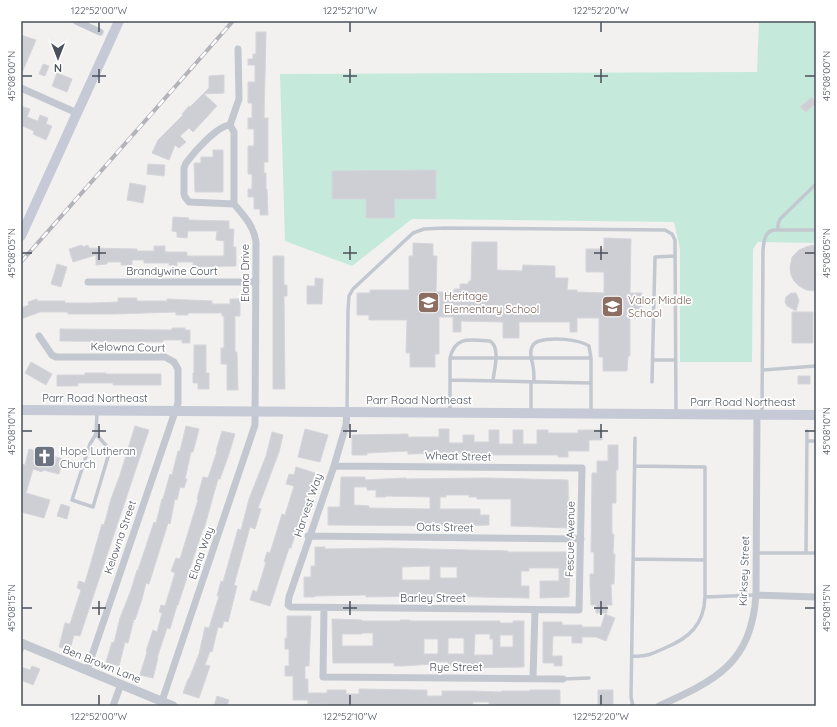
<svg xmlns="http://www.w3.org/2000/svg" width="837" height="727" viewBox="0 0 837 727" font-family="Quicksand,sans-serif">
<rect width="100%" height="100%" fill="#f2f1f0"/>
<path fill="#c5eadb" d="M759,21H816V243L758,242L753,249L752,362H680V249L674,222L412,219L352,266L285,241L280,74L757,72Z"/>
<path fill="#cecfd4" stroke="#d5d5db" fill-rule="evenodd" d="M256,32H266L264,118H268V162H264V173H266V189H267L268,215H260V209H254V197H248V189H252V174H248V146H254V129H248V118H252V103H248V82H255V65H248V59H253V54H256Z
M21,35L36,40L21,75Z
M43,64L49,66L45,76L39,74Z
M57,73L72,79L67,92L52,86Z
M224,75V93L204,94L217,106L193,132L189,128L180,136L186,142L179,148L175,145L169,160L152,153L158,140L183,115L182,114L189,106L190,107L209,88V76Z
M812,97L816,103L806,112L800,107Z
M21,106L30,109L27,117L38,121L40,115L48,118L46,124L52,126L46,140L33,134L34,131L23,126L21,130Z
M213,150H223V192H195L194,163H201V157H213Z
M148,164L165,165L164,176L147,174Z
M436,170V199H394L395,218H366V199H332V171Z
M130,183L146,186L143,203L127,200Z
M173,217L189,218L188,220L229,221V229H234L233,247H236V266L193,267V262H177V266L169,265V263H144V260H132V265H121V262H107V264L96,265V255L73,262L69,249L82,245L83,247L88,245L89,248L137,249V251H154V246H165V252H187V256H224V241L216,240L217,231H188L187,238L177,237V232L172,231Z
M604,238L631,239L630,293H642V318H630V356H628L627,371H603V357H599V318H577V332H570V322H519V338H503V322L461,321V332H453V317H439V354H435V367H410V353H406L407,320H369V315H357V293H370V290H409V256H413V243L433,244V256H437L436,292H454V289H460V284H468L469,281H471L472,242H497V270L522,271L523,265L555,266V278H568L567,290H577V292L604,293V272H586V249H604Z
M813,245L816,246V291L806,290L799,286L794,281L791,275L790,268L792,257L799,250L806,247Z
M273,256H284V285H287V296H284L285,389H273Z
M57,264L67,267L61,287L51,284Z
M315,278L323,279L322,304H307V286H315Z
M791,293H796L799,300L796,311L787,306L785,302L786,297Z
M118,298H137V301H167V299L212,301V304H230V299H240V316H235V352H237L238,390H227V364H221V348H224V316H222V313H188V315H176V312L114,314H68V312H40L21,319V308L29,305L28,302L37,299V301H65V303H92L118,302Z
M792,312H813V343H792Z
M172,328H185V330H190V343H182V340H163V342L60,341V329L172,330Z
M194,345H206V373H209V389H198V383H193V373H194Z
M31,362L52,374L46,385L25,373Z
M85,373H106V374H161V385H113V383H78V386H57V375H85Z
M798,376H810V384H798Z
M135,426L149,430L80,636L74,635L70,650L59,647L65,623L70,624L81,590L77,588L79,581L85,583L102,524L104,525L111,499L120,475Z
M186,426L199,429L193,452H191L185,479H187L184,488L180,487L177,500L175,499L170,524L168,523L149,584L146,583L142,599L135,620L134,619L128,643L125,642L119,666L106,662L112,642L114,643L120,618L131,590L137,570H138L154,522L156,523L162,499H163L170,474L172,475L178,451H180Z
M305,429L328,435L320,462L298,457Z
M439,429H449V443H463V435H474V442H489V430H499V444H513V430H523V444H537V430H548V433H578V430H602V440H589V451H568V457H558V455H463V454L450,453L408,454V451L367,453V455H352V435L408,434V437H439Z
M222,431L235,434L229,454L220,479H218L204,529H203L178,605H177L170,629L167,628L157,658H158L153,678L140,675L147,652L146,651L153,630L157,632L162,613L159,612L161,605L165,606L175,573L171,571L176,558L180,559L198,500L197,499L203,477L208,478L217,451H216Z
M272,432L283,435L279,452L258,508L261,509L255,529L250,527L234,585L237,586L228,622L224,621L222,628L218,627L212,652L210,651L205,665L210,666L199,698L183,693L188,679H189L199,654L205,627L209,628L219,596H217L221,581L223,582L238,529L241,530L249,499L266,456Z
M608,445H618V470H616V503H612V534H614L613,554H615L614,584H611L612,605H607V613H596V605H591L590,584V574H594V552H591L592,473H597V461H608Z
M29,449L63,459L59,474L43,470L42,472L33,469L26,493L50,500L44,518L21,512V468L22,464L25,465Z
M296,467L315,473L298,529L297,528L291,548H289L270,606L250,600L253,590L257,592L266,562H264L267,552L270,553L282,514L285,515L294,486L286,484L289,474L294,475Z
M341,477H365V480L406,478V479L487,478L568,480L569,528L511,526V499H477V497H469V495H446V497H440V509H480V515H489V525L450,526L328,525V507H340ZM354,487H367V490H376V497H386V496L430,497V509L369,508V506L354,505Z
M61,504L70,507L67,519L57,516Z
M315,547H325V549L387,548L508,551V552H570L569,597L540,598V581H559V568H529V571H521V586H529V598L428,596L366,597V595L315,596V597H304V577H311V566H315ZM430,566V580H402V567ZM440,567H457V578H440Z
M605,614L615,618L606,641L596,637H582V643H572V636H553L552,656H562V666H554V663H543V622H562V625H582V627H601Z
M287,616H311L309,666H305V679H308V693H327V690H346V694H359V689L418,690H427V696H442V691H473L501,692V691H530V690H560V706H489V702H473V706H327V704H308V700H293V676H285V666H289V649H285V638H287Z
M332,619L362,620V621H400V620H410V621H500V623H513V621H524V667L465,668L464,666H448V662H433V664L403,666H394V663H333ZM362,633H373V646H342V634H362ZM475,634H490V639H493V655H474ZM500,635H513V647H500ZM448,638H464V654H448ZM424,639H438V654H424Z
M32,666L40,669L33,685L21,680V667L30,670Z
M598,690H613V706H598Z
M217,696L229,700L227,706H214Z"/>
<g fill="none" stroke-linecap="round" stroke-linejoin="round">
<path stroke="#c3c8d0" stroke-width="3.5" d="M778,230V224L780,219L816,184
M450,358C455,335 471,340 490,341C501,348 494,369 493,381
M653,360H675
M763,370L816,366
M450,380L591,383
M534,382C534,376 534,371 533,366C532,360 530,356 531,350C532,346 535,342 539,341C552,337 578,339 589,346L591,358
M652,382L655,257L675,256
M347,411L348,310L349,296L353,289L413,233L424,229L444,228L665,230L672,234L675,240L676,413
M450,412V358H591V412
M531,412V382
M762,414L763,250C764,242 764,233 773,230H816
M96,434L110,450L93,507L72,500L90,444L96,434L97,411
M807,441H816
M756,553H816
M806,553L807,431
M633,559L705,560
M705,597L756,595
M21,652L24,645
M632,656C646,657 652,654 665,648C689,638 704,625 705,597V467L635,466
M563,679L589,678
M633,706L631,697L635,438"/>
<path stroke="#c3c8d0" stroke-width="7" d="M76,21L100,32
M21,88L77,113
M230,125C217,126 194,152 186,163L184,168V194L185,197L189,202L234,204
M88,282H256
M39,336L52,355L56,357H165L174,362L178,369V403L87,670
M334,466L582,468L579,610L291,607L288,605L289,597L334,466L346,425L347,412
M308,536L581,539
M756,595L816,597
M324,608L323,677L563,679
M533,678L535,610
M162,701L255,425L256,242C254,226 244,216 234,204V132L230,125L239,99L238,49
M113,706L121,684
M659,706C716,680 751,664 756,595L757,414"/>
<path stroke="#c3c8d0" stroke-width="9" d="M21,643L173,706"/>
<path stroke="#c6cad6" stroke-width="10" d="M21,236L119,21
M21,410L816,415"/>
<defs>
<path id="rail" d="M21,262L233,21"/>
</defs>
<use href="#rail" stroke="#b3b4b9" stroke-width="4"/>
<use href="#rail" stroke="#fff" stroke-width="2.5" stroke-dasharray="8" stroke-linecap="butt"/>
</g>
<path fill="none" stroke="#4a505b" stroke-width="1.5" d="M99,22V32M350,22V32M601,22V32M99,69V83M350,69V83M601,69V83M22,76H32M92,76H106M343,76H357M594,76H608M805,76H815M99,246V260M350,246V260M601,246V260M22,253H32M92,253H106M343,253H357M594,253H608M805,253H815M99,424V438M350,424V438M601,424V438M22,431H32M92,431H106M343,431H357M594,431H608M805,431H815M99,601V615M350,601V615M601,601V615M22,608H32M92,608H106M343,608H357M594,608H608M805,608H815M99,695V705M350,695V705M601,695V705"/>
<defs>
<symbol id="school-square" viewBox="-11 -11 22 22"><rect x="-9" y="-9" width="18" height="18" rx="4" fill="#8d6e63" stroke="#fff"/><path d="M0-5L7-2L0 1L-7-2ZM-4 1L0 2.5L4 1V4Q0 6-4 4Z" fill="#fff"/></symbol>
<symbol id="church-square" viewBox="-11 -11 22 22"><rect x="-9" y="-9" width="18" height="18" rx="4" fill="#6b7280" stroke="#fff"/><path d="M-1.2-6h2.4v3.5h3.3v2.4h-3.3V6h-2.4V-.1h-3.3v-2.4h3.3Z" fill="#fff"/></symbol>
</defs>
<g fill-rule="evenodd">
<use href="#school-square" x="416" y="290" width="25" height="25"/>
<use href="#school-square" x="600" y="294" width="25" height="25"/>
<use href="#church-square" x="32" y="444" width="25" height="25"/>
</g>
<g text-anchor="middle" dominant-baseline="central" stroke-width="3.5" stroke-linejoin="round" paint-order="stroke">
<g font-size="11" fill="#4a505b" stroke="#fff">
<text x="172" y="271">Brandywine Court</text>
<text transform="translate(245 273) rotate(-90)">Elana Drive</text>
<text transform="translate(128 347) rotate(1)">Kelowna Court</text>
<text x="95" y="398">Parr Road Northeast</text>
<text x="419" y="400">Parr Road Northeast</text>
<text x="743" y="402">Parr Road Northeast</text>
<text transform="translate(458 456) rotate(1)">Wheat Street</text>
<text transform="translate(308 505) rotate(-71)">Harvest Way</text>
<text transform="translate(445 527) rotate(1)">Oats Street</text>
<text transform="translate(120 537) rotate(-71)">Kelowna Street</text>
<text transform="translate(570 539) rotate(-89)">Fescue Avenue</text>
<text transform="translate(201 553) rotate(-71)">Elana Way</text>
<text transform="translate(744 571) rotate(-88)">Kirksey Street</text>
<text x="433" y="598">Barley Street</text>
<text transform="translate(102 664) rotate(22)">Ben Brown Lane</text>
<text x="456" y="667">Rye Street</text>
</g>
<g font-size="11" fill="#785e54" stroke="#fff" text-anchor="start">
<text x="444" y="296">Heritage<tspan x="444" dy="13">Elementary School</tspan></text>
<text x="628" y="300">Valor Middle<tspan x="628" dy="13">School</tspan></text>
</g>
<g font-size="11" fill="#5b616d" stroke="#fff" text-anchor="start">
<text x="60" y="451">Hope Lutheran<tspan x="60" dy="13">Church</tspan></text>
</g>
</g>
<rect width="837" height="727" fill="none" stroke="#ffffff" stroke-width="44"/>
<g transform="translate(58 58) rotate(180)" stroke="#ffffff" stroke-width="3" paint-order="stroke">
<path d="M0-3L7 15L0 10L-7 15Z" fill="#4a505b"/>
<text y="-6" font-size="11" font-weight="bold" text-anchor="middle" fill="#4a505b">N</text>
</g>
<rect x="22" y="22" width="793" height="683" fill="none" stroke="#4a505b" stroke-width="1.5"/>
<g font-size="10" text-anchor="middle" fill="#4a505b">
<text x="99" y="14">122°52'00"W</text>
<text x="350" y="14">122°52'10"W</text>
<text x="601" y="14">122°52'20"W</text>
<text transform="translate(826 76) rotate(-90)" y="4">45°08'00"N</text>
<text transform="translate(11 76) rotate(-90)" y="4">45°08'00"N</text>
<text transform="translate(826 253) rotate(-90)" y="4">45°08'05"N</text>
<text transform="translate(11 253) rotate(-90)" y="4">45°08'05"N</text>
<text transform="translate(826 431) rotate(-90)" y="4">45°08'10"N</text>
<text transform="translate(11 431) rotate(-90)" y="4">45°08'10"N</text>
<text transform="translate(826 608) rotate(-90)" y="4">45°08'15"N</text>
<text transform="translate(11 608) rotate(-90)" y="4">45°08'15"N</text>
<text x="99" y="720">122°52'00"W</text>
<text x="350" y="720">122°52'10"W</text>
<text x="601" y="720">122°52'20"W</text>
</g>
</svg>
